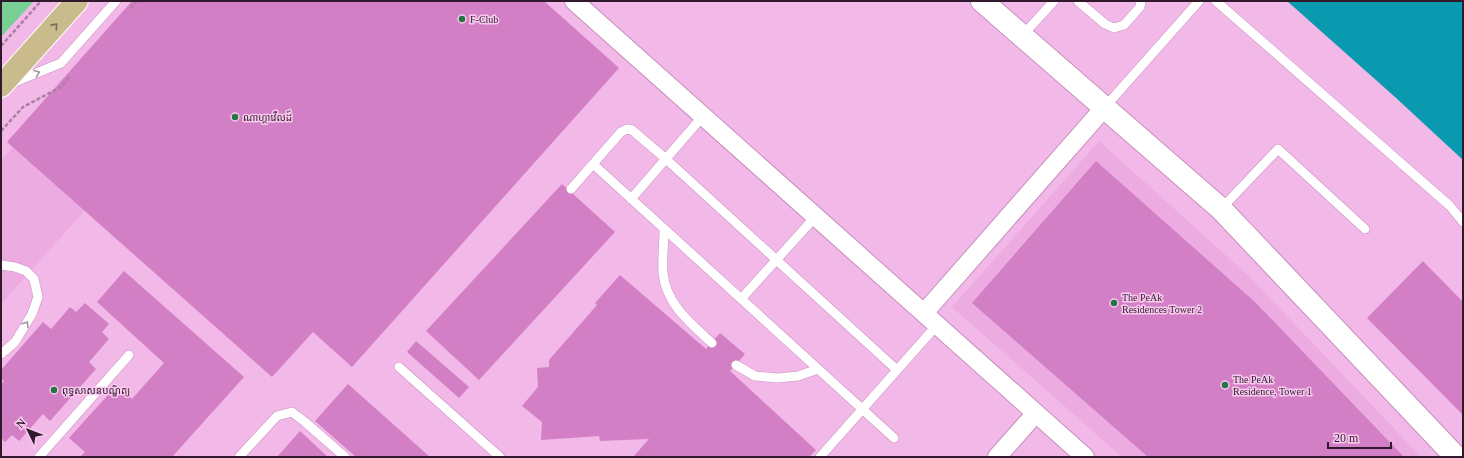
<svg xmlns="http://www.w3.org/2000/svg" width="1464" height="458" viewBox="0 0 1464 458" font-family="'Times New Roman','Noto Sans Khmer',serif">
<rect width="100%" height="100%" fill="#f2b8e7"/>
<path fill="#ecace1" d="M144,1H273L1,304V160Z
M1099,141L1250,277L1421,457H1122L952,307Z"/>
<path fill="#77cf93" d="M1,1H34L1,37Z"/>
<path fill="#099ab0" d="M1287,1H1463V160L1395,97Z"/>
<path fill="#d37fc6" d="M132,1H544L619,68L352,367L313,332L272,377L7,142Z
M1096,161L1255,302L1404,457H1148L972,303Z
M562,184L615,232L479,380L426,331Z
M1423,261L1463,302V415L1367,318Z
M124,271L244,377L172,457H80L85,452L69,438L117,385L132,399L164,363L97,302Z
M620,275L706,349L720,333L745,354L730,371L816,450L809,457H633L649,439L600,441L599,436L541,440L542,422L522,406L538,387L537,368L549,367V360L597,305L595,303Z
M85,303L109,324L102,332L109,339L89,362L96,369L50,421L43,414L19,441L12,435L5,442L1,438V385L4,381L1,378V370L43,322L51,329L70,307L76,312Z
M416,341L469,387L459,398L407,352Z
M348,384L430,457H356L315,421Z
M300,431L328,457H277Z"/>
<g fill="none" stroke-linecap="round" stroke-linejoin="round">
<defs>
<path id="service" d="M1078,1L1105,24L1114,28L1124,25L1140,7L1141,1
M1216,1L1450,206L1463,222
M1022,36L1054,1
M12,83L61,63L116,1
M1105,107L1199,1
M593,164L894,438
M571,189L621,132L627,129L632,130L666,159L897,370
M631,199L703,116
M1221,209L1278,149L1365,229
M664,229C664,243 662,258 663,273C666,304 690,323 712,343
M1,265L15,267L26,271L34,279L38,297L32,314L15,342L1,354
M741,299L816,216
M736,365L755,376L778,378L798,376L818,369
M399,367L500,457
M39,457L129,355
M239,457L277,416L292,412L305,422L345,457
M820,457L937,325"/>
<path id="minor" d="M574,1L1085,457
M924,313L1104,108
M997,457L1036,413"/>
<path id="tertiary" d="M982,1L1221,209L1456,457"/>
<path id="primary" d="M1,86L77,1"/>
</defs>
<use href="#service" stroke="#c78fbd" stroke-width="10"/>
<use href="#minor" stroke="#c78fbd" stroke-width="20"/>
<use href="#tertiary" stroke="#c78fbd" stroke-width="24"/>
<use href="#primary" stroke="#fff" stroke-width="24"/>
<path stroke="#ac7fa3" stroke-width="2.5" stroke-dasharray="4 2" stroke-linecap="butt" d="M131,8L137,1
M1,46L41,1
M1,131L23,107L61,87L70,76"/>
<use href="#service" stroke="#fff" stroke-width="9"/>
<use href="#minor" stroke="#fff" stroke-width="18"/>
<use href="#tertiary" stroke="#fff" stroke-width="22"/>
<use href="#primary" stroke="#c9bb8c" stroke-width="22"/>
</g>
<defs><path id="oneway-chevron" d="M-2-3.5L2.5 0L-2 3.5" fill="none" stroke-width="1.6" stroke-linecap="round" stroke-linejoin="round"/></defs>
<use stroke="#7c6a5c" href="#oneway-chevron" transform="translate(55 26) rotate(-48)"/>
<g stroke="#a198a0">
<use href="#oneway-chevron" transform="translate(37 73) rotate(-21)"/>
<use href="#oneway-chevron" transform="translate(26 324) rotate(-58)"/>
</g>
<g fill="#257443" stroke="#f9c9f0" stroke-width="1.5">
<circle cx="462" cy="19" r="4"/>
<circle cx="235" cy="117" r="4"/>
<circle cx="1114" cy="303" r="4"/>
<circle cx="1225" cy="385" r="4"/>
<circle cx="54" cy="390" r="4"/>
</g>
<g text-anchor="middle" dominant-baseline="central" stroke-width="3" stroke-linejoin="round" paint-order="stroke">
<g font-size="10" fill="#2f192b" stroke="#f9c9f0" text-anchor="start">
<text x="470" y="19">F-Club</text>
<text x="243" y="117">ណាហ្គាវើលដ៍</text>
<text x="1122" y="297">The PeAk<tspan x="1122" dy="12">Residences Tower 2</tspan></text>
<text x="1233" y="379">The PeAk<tspan x="1233" dy="12">Residence, Tower 1</tspan></text>
<text x="62" y="390">ពុទ្ធសាសនបណ្ឌិត្យ</text>
</g>
</g>
<rect width="1464" height="458" fill="none" stroke="#2f192b" stroke-width="4"/>
<g transform="translate(28 430) rotate(313)" stroke="#f9c9f0" stroke-width="3" paint-order="stroke">
<path d="M0-3L7 15L0 10L-7 15Z" fill="#2f192b"/>
<text y="-6" font-size="11" font-weight="bold" text-anchor="middle" fill="#2f192b">N</text>
</g>
<path d="M1328 442v6h63v-6" fill="none" stroke="#2f192b" stroke-width="2"/>
<text x="1334" y="442" font-size="12" fill="#2f192b" stroke="#f9c9f0" stroke-width="3" paint-order="stroke">20 m</text>
</svg>
